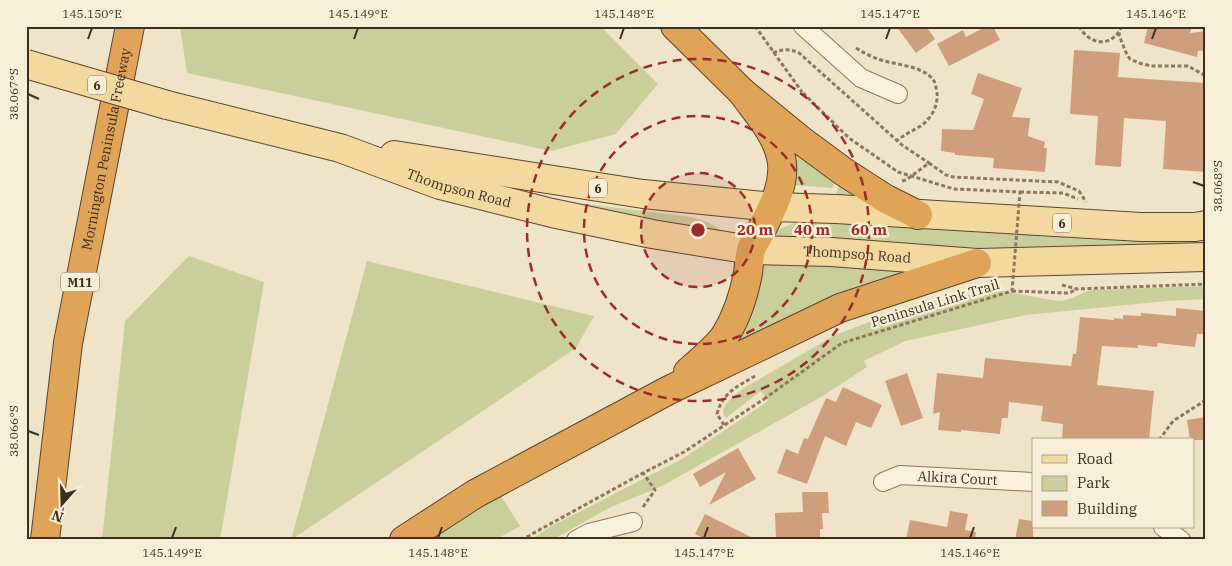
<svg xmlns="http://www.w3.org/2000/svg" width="1232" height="566" viewBox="0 0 1232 566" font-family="'IBM Plex Serif',serif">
<rect width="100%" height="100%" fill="#f0e4c8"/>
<path fill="#c9cf9b" d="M180,26H600L658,84L616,134L551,151L187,73Z
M793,148L834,182L833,188L792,185Z
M424,173L470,177L544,197L570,202L685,216C699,219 710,221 721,231L720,234Z
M840,183L863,197L789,195L790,192L836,194Z
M809,220L1206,236V247L992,250L770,237C786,224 790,224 809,220Z
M189,256L264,282L220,540H102L125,321Z
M367,261L594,316L576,348L291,540Z
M763,262L879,269L900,272L898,279L715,363Z
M1206,286V299L1167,301L1026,315L905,341L864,361L867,367L823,396L662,486L611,507L552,540H531L548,528L682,459L768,401L761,391L726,418C716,408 735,395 742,389L835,335L890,314L931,302L996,290L1057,301C1072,301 1078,293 1092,290Z
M501,496L520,526L495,540H429Z"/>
<path fill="#cf9f7d" d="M896,26H926L935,39L916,53Z
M987,26H993L1000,40L949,66L937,44L963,30L966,37Z
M1148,26H1192L1190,33L1206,31V50L1198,51L1197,57L1144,43Z
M1074,50L1120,53L1118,77L1206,83V116L1204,144H1206V172L1163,169L1166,121L1124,118L1121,167L1095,165L1098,116L1070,114Z
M978,73L1022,88L1012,117L1030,118L1028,136L1045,142L1044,148H1047L1045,172L993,168L994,158L955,155V153L941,151L942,129L973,130L984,99L971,94Z
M1176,308L1206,311V334H1197L1195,347L1158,343L1157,347L1138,345V348L1102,346L1097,385L1154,391L1149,440H1062L1063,424L1041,421L1043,406L1009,402L1008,418H1002L1000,434L961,430V432L938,430L940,412L933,414L937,373L983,378L985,358L1071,366L1073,354H1076L1080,317L1114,320V318L1123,319V315L1141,316V313L1176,316Z
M907,373L923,418L901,426L885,381Z
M843,387L882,405L871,428L856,422L846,446L825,436L807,484L777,473L786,449L798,454L804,438L808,439L826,398L836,402Z
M1206,417V440H1190L1187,420Z
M738,448L756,479L709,505L726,472L700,487L693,474Z
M802,492H828L829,513H822L823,529H820V540H776L775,513L803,512Z
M950,511L968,514L965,530L976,532L975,540H906L910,520L947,527Z
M705,514L757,540H707L695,534Z
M1019,519L1033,521V540H1015Z"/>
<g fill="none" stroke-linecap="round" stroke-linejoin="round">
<defs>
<g id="minor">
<path d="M803,26L861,78L898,94"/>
<path id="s1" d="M883,482L900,475L1033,482"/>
<path d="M1163,527L1181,540"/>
<path d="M576,540L589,533L633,522"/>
</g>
<g id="primary">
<path id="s2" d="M167,105L340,148L440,185L552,213L652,234L751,250L831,252L977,263L1206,257"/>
<path d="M394,155L643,194L772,207L836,209L1141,227H1195L1206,225"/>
</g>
<g id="motorway">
<path d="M675,26L742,92L802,141L844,172L886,199L918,215"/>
<path d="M688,372C699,362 719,346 726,334C737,316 744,294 748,273C749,266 749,257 751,250C753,244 757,238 760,233C771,210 787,184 781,157C776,133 756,112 742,92"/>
<path id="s3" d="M45,540L68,343L130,26"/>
<path d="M404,540L475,494L669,390L840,308L977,263"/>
</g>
</defs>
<use href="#minor" stroke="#8d765c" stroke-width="20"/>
<use href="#primary" stroke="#5b4430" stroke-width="30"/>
<use href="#motorway" stroke="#5b4430" stroke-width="30"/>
<path stroke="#8d765c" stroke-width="3" stroke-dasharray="4 2.5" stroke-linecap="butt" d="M755,26L802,92
M1079,26C1088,43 1107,48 1119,32
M1121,26L1119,35L1127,55L1130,59L1139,63L1151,66H1188L1204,75L1206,73
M856,48C864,53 872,57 881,60C896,65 925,66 934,81C936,84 936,89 937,93C938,101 935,111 929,118C921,129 908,131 898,140
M773,53C783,49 788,49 798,52L902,145L929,163
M902,181L906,180L929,163L946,175L953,177L1058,182L1079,191L1086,202
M1020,192L1063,193L1078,199
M1062,285L1077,289L1206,284
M1012,291L1067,293L1071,292L1077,289
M724,425L717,414C723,392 737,387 755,376
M1159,440L1173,421L1206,400
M643,507L655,490L643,473
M521,540L643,473L684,452L764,399"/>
<use href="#minor" stroke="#faf1dc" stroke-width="18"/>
<use href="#primary" stroke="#f3d9a0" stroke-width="28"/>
<use href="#motorway" stroke="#e0a458" stroke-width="28"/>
<defs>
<path id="primary-bridge" d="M26,64L167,105"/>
</defs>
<use href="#primary-bridge" stroke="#5b4430" stroke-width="30" stroke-linecap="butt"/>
<path stroke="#8d765c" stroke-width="3" stroke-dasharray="4 2.5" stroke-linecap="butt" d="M764,399L842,343L1012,291L1020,192L954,189L898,172L849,138L802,92"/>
<use href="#primary-bridge" stroke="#f3d9a0" stroke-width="28"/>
</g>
<path fill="none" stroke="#3d2e20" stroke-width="2" d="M88,39L92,28M354,39L358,28M620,39L624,28M886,39L890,28M1152,39L1156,28M28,94L39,99M1193,182L1204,186M28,431L39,435M172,538L176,527M438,538L442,527M704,538L708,527M970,538L974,527"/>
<circle cx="698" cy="230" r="57" fill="#9e2a2b" fill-opacity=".12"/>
<g fill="none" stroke="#9e2a2b" stroke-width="2.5" stroke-dasharray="9 6">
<circle cx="698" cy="230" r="57"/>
<circle cx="698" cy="230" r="114"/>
<circle cx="698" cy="230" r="171"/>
</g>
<g text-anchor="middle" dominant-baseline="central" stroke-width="5" stroke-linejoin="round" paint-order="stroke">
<g fill="#f7eed8" stroke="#756857" stroke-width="1">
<rect x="88" y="75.5" width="18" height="19" rx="4"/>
<rect x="589" y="178.5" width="18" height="19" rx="4"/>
<rect x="1053" y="213.5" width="18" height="19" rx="4"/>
<rect x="61" y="272.5" width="38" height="19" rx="4"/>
</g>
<g font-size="12" font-weight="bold" fill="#3d2e20">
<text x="97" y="85">6</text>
<text x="598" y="188">6</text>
<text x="1062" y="223">6</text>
<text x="80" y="282">M11</text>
</g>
<g font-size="14" fill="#3d2e20" stroke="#f7eed8">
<text stroke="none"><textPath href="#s3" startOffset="396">Mornington Peninsula Freeway</textPath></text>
<text stroke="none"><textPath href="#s2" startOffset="304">Thompson Road</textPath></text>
<text stroke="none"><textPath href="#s2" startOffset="709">Thompson Road</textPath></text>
<text transform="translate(935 303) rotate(-17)">Peninsula Link Trail</text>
<text stroke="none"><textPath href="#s1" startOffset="76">Alkira Court</textPath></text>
</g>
</g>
<circle cx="698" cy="230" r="8" fill="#9e2a2b" stroke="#f7eed8" stroke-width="2.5"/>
<g font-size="15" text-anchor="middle" font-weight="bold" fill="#9e2a2b" stroke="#f7eed8" stroke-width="5" stroke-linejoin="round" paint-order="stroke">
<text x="755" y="235">20 m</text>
<text x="812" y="235">40 m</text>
<text x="869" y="235">60 m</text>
</g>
<rect width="1232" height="566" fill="none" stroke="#f7eed8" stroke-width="55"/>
<rect x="1032" y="438" width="162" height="90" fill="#f7eed8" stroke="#ada18e"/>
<rect x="1042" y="455" width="25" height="8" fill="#f3d9a0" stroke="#ada18e"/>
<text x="1077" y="464" font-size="15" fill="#3d2e20">Road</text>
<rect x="1042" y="476" width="25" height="15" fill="#c9cf9b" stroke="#ada18e"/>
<text x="1077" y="488" font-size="15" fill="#3d2e20">Park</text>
<rect x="1042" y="501" width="25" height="15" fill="#cf9f7d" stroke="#ada18e"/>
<text x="1077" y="514" font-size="15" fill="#3d2e20">Building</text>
<g transform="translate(62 504) rotate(200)" stroke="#f7eed8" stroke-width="4" paint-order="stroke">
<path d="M0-4L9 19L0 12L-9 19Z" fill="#3d2e20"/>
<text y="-8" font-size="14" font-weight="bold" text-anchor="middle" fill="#3d2e20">N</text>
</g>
<rect x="28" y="28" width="1176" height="510" fill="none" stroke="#3d2e20" stroke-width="2"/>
<g font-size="12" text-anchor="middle" fill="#3d2e20">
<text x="92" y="18">145.150°E</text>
<text x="358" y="18">145.149°E</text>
<text x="624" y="18">145.148°E</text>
<text x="890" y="18">145.147°E</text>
<text x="1156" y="18">145.146°E</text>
<text transform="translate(14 94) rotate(-90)" y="4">38.067°S</text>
<text transform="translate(1218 186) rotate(-90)" y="4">38.068°S</text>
<text transform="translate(14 431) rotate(-90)" y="4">38.066°S</text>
<text x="172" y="557">145.149°E</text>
<text x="438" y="557">145.148°E</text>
<text x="704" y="557">145.147°E</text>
<text x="970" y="557">145.146°E</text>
</g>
</svg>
